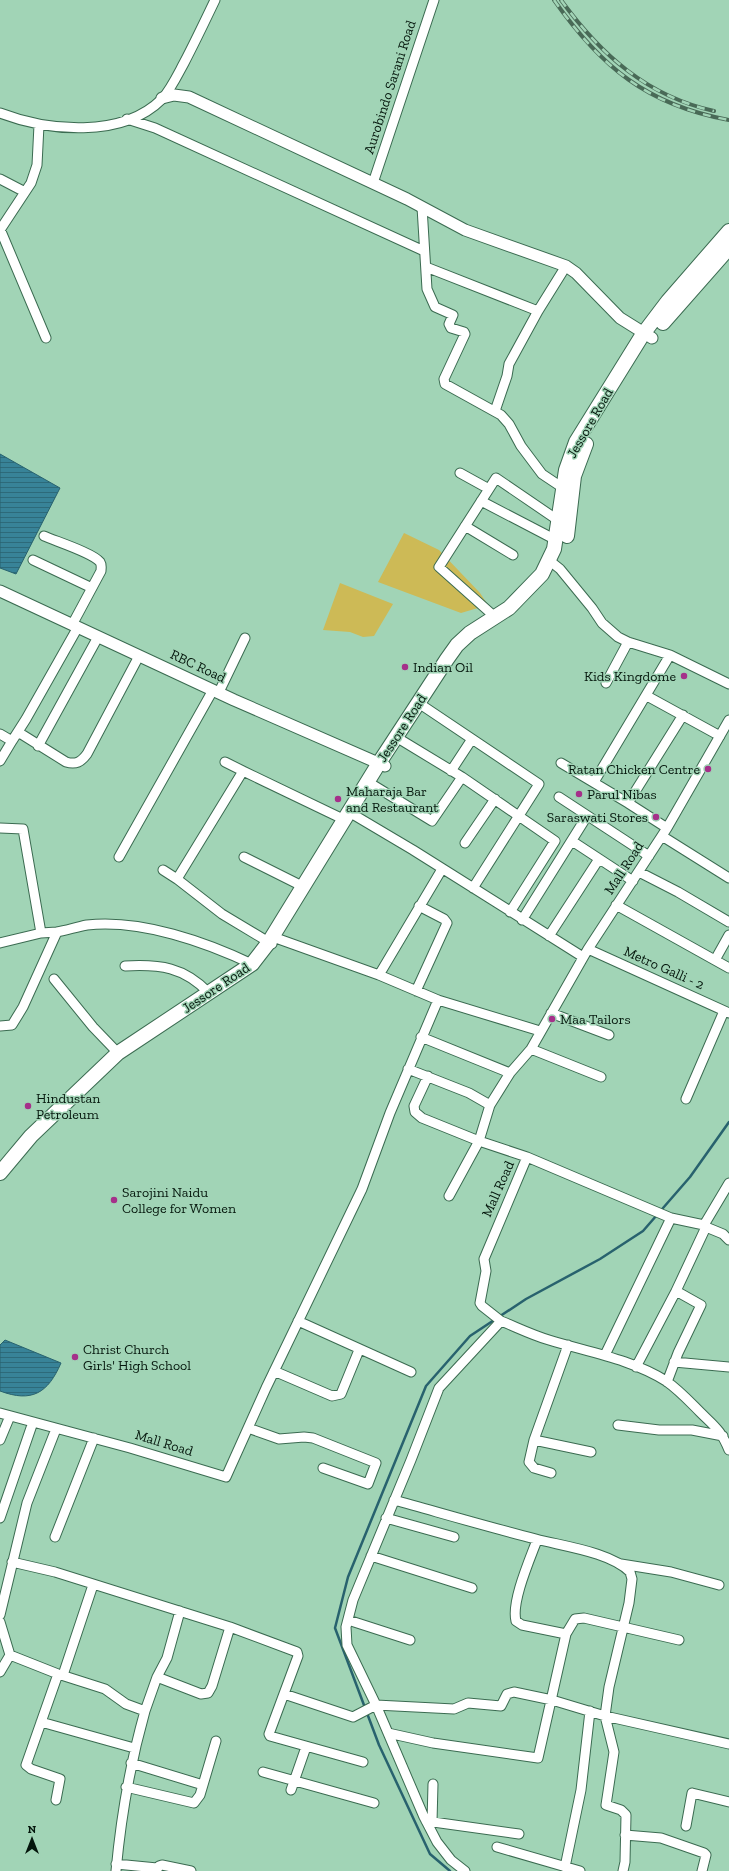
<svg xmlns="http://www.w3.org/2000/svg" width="729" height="1871" viewBox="0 0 729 1871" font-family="'Zilla Slab',serif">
<defs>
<pattern id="water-rules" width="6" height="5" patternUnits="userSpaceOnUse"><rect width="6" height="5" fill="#388398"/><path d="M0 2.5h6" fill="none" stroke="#2d6a7a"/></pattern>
</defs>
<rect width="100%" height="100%" fill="#a1d4b6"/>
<path fill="#cdba56" d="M404,533L439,550L480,593L488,605L461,613L378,582Z
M340,583L393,604L374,636L363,637L350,632L323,630Z"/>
<path fill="url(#water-rules)" stroke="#28626e" d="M0,454L60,488L16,574L0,568Z
M5,1340L61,1363C48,1393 32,1403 0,1391V1345Z"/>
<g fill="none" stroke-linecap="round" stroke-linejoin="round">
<path stroke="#28626e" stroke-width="2.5" d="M450,1871L430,1854L379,1745L335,1628L348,1577L426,1386L470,1336L526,1299L600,1259L643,1231L690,1177L729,1122"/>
<defs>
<path id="minor" d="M0,113C47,131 122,139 162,99C171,89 178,74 184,63C195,42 205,21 215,0
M127,119L155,128L424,251
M0,179L25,192
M373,183L434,0
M422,207L427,289L435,307L453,315L449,324L451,328L464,332L465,334L444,379L445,384L501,415L509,424L521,446L542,474L563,488
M0,229L46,338
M0,230L31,183L37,165L39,125
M426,267L538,311
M495,411L507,376L509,364L538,311L566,266
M460,473L489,489
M481,501L556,540
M465,526L513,555
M44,536C55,541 93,553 100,562C102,565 101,568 101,571L72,625
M33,560L92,588
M550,561L560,569L592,608L602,623L618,637L628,642L670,655L729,684
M495,617L439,567L496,478L559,521
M606,683L628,642
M219,692L245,638
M647,696L720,736
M423,706L539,784L473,888
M18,732L66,762C76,765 81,762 87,754L139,656
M0,734L12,741L26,719L78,627
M401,740L462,777L555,841L510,912
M38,746L98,637
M0,761L12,741
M225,762L243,771
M561,763L628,803L667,828
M451,771L472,739
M594,782L670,655
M373,785L432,821L462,777
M559,797L649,856
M628,803L683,715
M354,815L413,850L583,957
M0,828L23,829L41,933
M662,836L729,878
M572,841L633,881
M465,843L495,799
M119,857L213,690
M244,857L304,887
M163,870L177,879
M639,872L678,892L729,922
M616,905L729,968
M522,920L587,816
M549,936L599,859
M273,937L379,975L438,1000L540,1031
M0,943L41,933L57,932
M272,944L222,914L177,879L243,771L345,820
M588,949L729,1013
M715,960L729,935
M125,966C160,964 184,967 209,993
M379,975L442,869
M54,979L93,1027L118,1053
M416,991L447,923L444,919L419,906
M551,1013L609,1035
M0,1026L12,1025L23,1007L57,932C67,930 77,927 87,925C141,919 206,942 254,965
M421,1037L510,1073
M531,1049L601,1077
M408,1069L469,1093L490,1105
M428,1076L414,1106L415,1112L422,1118L479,1141L449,1196
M686,1099L724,1011
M527,1157L671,1218L605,1355
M671,1218L704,1225L729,1183
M706,1227L723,1234L729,1240
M298,1321L411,1372
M501,1321C516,1327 532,1335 549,1340C588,1352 631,1359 666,1381C679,1390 689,1401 700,1412C714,1426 721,1430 729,1450
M568,1345L534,1440L591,1452
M674,1362L729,1367
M636,1367L676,1291
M274,1371L332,1396L341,1394L359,1350
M667,1382L678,1353L701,1305L676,1291L706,1227L704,1225
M0,1413L130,1448L226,1477L266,1388L362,1189L390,1113L438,1000
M618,1425L659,1430H692L723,1436
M248,1428L279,1439L304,1437L313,1438L376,1463L368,1484L323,1468
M0,1440L10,1416
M534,1440L529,1462L534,1468L551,1473
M394,1500C441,1513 488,1527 536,1539C562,1546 611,1552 630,1572L632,1579L629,1603L609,1687L605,1716L614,1752L606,1805L621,1810L626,1815L625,1862L623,1871
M0,1518L33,1422
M386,1518L454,1537
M55,1537L94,1438
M371,1556L472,1588
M12,1562L55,1572L230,1627L297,1652L298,1656L269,1734L270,1736L363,1762
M621,1564L671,1572L719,1585
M0,1615L27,1503L56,1429
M348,1620L410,1640
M0,1622L10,1655L58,1674L105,1689L126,1704L145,1711C130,1764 121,1817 116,1871
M566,1634L575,1619L584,1618L679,1640
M0,1672L10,1655
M63,1675L93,1585
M157,1677L201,1694L208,1693L212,1686L230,1627
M284,1694L353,1717L376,1705L454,1709L468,1703L501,1706L507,1694L514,1692L552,1700L605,1716L729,1744
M145,1711L157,1677L167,1658L180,1611
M41,1722L134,1748
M388,1733L433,1743L538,1758L566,1634L522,1625L516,1621C511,1602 530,1559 537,1540
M131,1763L203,1785
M263,1772L374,1803
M126,1787L194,1803L200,1795L216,1741
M291,1790L306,1747
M56,1800L60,1779L31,1769L26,1765L58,1674
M426,1821L519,1834
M432,1822L433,1784
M686,1826L692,1793L729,1802
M625,1835L661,1838L704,1853L706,1855L702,1871
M497,1847L580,1871
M116,1864L157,1868
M565,1867L581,1790L590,1711
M156,1871L159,1866L162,1865L191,1871
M465,1871L451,1860L437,1842L424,1817L376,1705L347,1645L346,1627L353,1600L411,1460L439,1388L501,1321L482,1306L480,1303L486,1271L484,1259L527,1157L479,1141L490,1105L510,1073L531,1049L588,949L667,828L729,720"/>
<path id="tertiary" d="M162,98L174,95L189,97L407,199L465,230L566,266L576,273L620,318L652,338
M0,591L234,700L385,766"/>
<path id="primary" d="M663,323L729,248
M567,536L574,476L586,444
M0,1173L31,1136L118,1053L252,964L269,942L379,763L447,659L457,645L470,633L509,608L542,574L554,549L566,470L576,442L643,334L668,301L729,231"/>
</defs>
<use href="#minor" stroke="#3b6b51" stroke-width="11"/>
<use href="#tertiary" stroke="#3b6b51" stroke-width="13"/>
<use href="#primary" stroke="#3b6b51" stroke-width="16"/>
<use href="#minor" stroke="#fff" stroke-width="9"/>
<use href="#tertiary" stroke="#fff" stroke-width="11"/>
<use href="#primary" stroke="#fff" stroke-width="14"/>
<defs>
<path id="rail" d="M554,0C601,67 647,105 729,120
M561,0C601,55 647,96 714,111"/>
</defs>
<use href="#rail" stroke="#496a57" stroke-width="4"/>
<use href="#rail" stroke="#a1d4b6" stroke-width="2.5" stroke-dasharray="8" stroke-linecap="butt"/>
</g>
<g fill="#a5308a" stroke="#a1d4b6" stroke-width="1.5">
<circle cx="405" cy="667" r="4"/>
<circle cx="684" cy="676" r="4"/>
<circle cx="708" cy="769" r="4"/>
<circle cx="579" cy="794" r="4"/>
<circle cx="338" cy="799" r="4"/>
<circle cx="656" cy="817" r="4"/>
<circle cx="552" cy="1019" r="4"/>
<circle cx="28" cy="1106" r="4"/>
<circle cx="114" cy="1200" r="4"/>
<circle cx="75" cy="1357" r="4"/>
</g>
<g text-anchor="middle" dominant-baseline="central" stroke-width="3" stroke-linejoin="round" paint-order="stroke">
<g font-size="14" fill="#04160c" stroke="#a1d4b6">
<text transform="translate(390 87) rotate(-72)">Aurobindo Sarani Road</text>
<text transform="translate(590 423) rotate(-60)">Jessore Road</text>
<text transform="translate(198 666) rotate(25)">RBC Road</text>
<text transform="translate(402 728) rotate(-57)">Jessore Road</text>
<text transform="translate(624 868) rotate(-57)">Mall Road</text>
<text transform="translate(664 968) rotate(24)">Metro Galli - 2</text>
<text transform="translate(216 988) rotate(-34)">Jessore Road</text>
<text transform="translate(498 1189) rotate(-66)">Mall Road</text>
<text transform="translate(164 1443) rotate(17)">Mall Road</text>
</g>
<g font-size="14" fill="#04160c" stroke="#a1d4b6" text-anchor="start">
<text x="413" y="667">Indian Oil</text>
<text x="676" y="676" text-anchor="end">Kids Kingdome</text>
<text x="700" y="769" text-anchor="end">Ratan Chicken Centre</text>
<text x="346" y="791">Maharaja Bar<tspan x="346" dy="16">and Restaurant</tspan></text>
<text x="587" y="794">Parul Nibas</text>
<text x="648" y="817" text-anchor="end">Saraswati Stores</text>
<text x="560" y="1019">Maa Tailors</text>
<text x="36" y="1098">Hindustan<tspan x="36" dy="16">Petroleum</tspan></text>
<text x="122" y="1192">Sarojini Naidu<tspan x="122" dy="16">College for Women</tspan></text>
<text x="83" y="1349">Christ Church<tspan x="83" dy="16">Girls' High School</tspan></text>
</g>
</g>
<g transform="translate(32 1839)" stroke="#a1d4b6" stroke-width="3" paint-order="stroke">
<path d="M0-3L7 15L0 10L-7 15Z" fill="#04160c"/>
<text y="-6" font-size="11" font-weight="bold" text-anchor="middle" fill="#04160c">N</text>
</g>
</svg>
